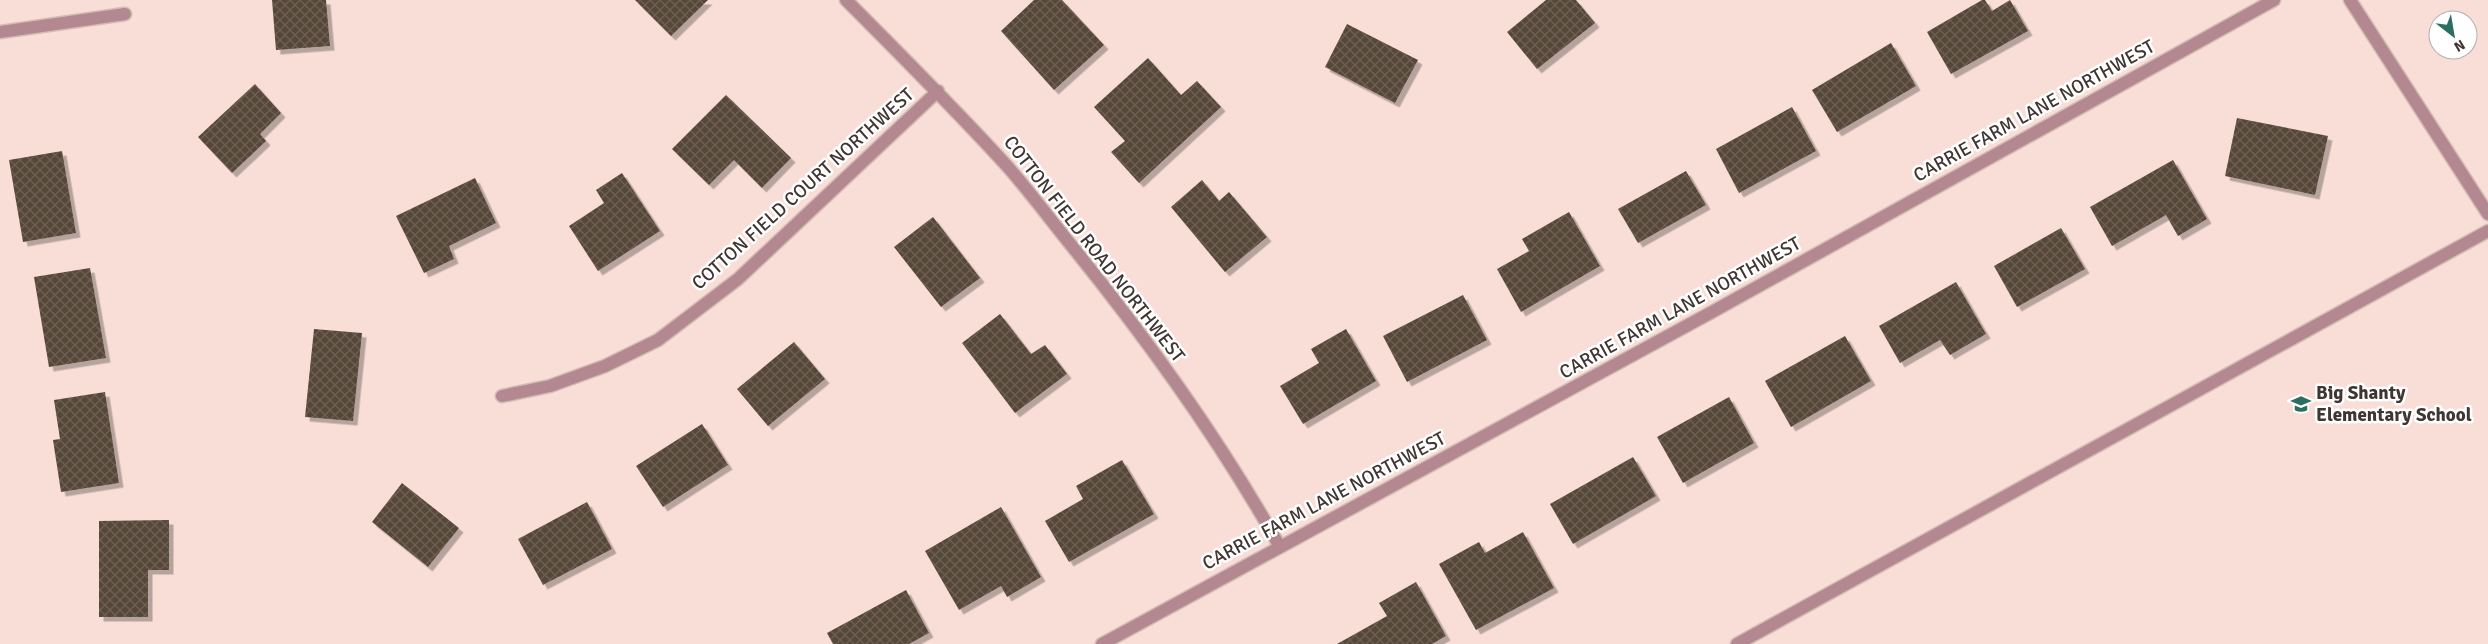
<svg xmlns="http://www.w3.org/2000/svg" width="2488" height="644" viewBox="0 0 2488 644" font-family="Signika,sans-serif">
<defs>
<pattern id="building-cross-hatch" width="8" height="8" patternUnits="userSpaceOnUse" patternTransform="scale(1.25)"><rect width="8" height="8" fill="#574739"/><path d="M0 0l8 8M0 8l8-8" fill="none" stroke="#6d6054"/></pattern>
<filter id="shadow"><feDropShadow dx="4.5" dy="4.5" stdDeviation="0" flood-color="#0004"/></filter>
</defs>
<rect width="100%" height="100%" fill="#f9ded7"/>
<path fill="url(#building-cross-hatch)" filter="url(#shadow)" d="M272,0H326L330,46L276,50Z
M635,0H708L671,36Z
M1034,0H1062L1104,45L1054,90L1001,31Z
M1546,0H1576L1595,23L1537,69L1507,32Z
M1982,0H1985L1992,11L2010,0L2028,31L1951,74L1927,32Z
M1347,24L1418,60L1395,103L1325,67Z
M1891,43L1916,86L1837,132L1812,90Z
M1148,58L1181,95L1197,81L1221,107L1139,183L1111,152L1125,141L1094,107Z
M255,84L281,113L260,134L266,141L232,173L198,137Z
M726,95L791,158L762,188L734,160L709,185L672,149Z
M1792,107L1816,151L1739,193L1716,149Z
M2237,118L2328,136L2315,195L2225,176Z
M62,151L76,233L23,242L9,160Z
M2173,160L2207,219L2178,236L2166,215L2112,246L2090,207Z
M1686,171L1706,205L1638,243L1618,209Z
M622,173L660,231L598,271L569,226L604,203L596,190Z
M475,178L496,223L449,246L454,259L424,273L396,216Z
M1202,180L1219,201L1229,192L1267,237L1225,272L1171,207Z
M1569,212L1600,266L1521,312L1497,269L1529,251L1522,239Z
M933,217L980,278L941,307L894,247Z
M2061,228L2085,269L2017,307L1994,266Z
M90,268L106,358L49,367L34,277Z
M1956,282L1986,334L1950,355L1940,340L1900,363L1879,326Z
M1463,295L1487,340L1407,382L1383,336Z
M1000,314L1031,354L1045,345L1067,374L1015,413L962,343Z
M314,329L362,333L353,421L305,417Z
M1346,329L1376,381L1303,424L1280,386L1319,363L1311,349Z
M1845,336L1871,381L1791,427L1765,381Z
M794,342L825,379L768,426L737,389Z
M105,392L119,483L61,492L53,440L60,439L54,400Z
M1729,397L1754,443L1683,483L1657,437Z
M702,424L728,465L663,507L636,466Z
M1633,457L1656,496L1573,544L1550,504Z
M1122,460L1154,514L1069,562L1045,521L1083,499L1076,486Z
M402,483L459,528L428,567L372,522Z
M587,502L612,549L543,585L518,539Z
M1001,507L1041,577L1007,597L1001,586L959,610L925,551Z
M169,520V570H148V617H99V521Z
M1523,532L1554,588L1476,630L1439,564L1479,542L1485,553Z
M1416,582L1446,636L1432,644H1337L1387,616L1379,603Z
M906,590L929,633L909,644H833L827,633Z"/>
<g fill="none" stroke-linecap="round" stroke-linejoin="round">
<defs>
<path id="minor" d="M846,0C901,55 955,109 1007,166C1029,191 1050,219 1071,245C1148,340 1220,440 1280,547
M2350,0L2488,214
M0,32L125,14
M502,396L550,386L605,366L658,340L738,279L938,91
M1102,644L1712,312L2274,0
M1737,644L2488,231"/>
</defs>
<use href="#minor" stroke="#d4bcb6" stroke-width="15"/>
<use href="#minor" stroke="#b48890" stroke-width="12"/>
</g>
<defs>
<symbol id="school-bare" viewBox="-9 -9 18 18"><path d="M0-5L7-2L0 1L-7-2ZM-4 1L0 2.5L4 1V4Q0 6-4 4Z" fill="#2b6f61" stroke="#fff" stroke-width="2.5" paint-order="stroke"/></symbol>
</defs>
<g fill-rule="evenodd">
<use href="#school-bare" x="2287" y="390" width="28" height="28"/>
</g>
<g text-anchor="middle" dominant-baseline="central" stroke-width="5" stroke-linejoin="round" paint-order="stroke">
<g font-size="19" fill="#3f3532" stroke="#fff">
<text transform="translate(2034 111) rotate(-29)">CARRIE FARM LANE NORTHWEST</text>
<text transform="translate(803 189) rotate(-42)">COTTON FIELD COURT NORTHWEST</text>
<text transform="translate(1094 249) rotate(52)">COTTON FIELD ROAD NORTHWEST</text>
<text transform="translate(1680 308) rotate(-29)">CARRIE FARM LANE NORTHWEST</text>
<text transform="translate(1324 501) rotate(-28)">CARRIE FARM LANE NORTHWEST</text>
</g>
<g font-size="19" font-weight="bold" fill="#3f3532" stroke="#fff" text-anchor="start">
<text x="2316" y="393">Big Shanty<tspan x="2316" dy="22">Elementary School</tspan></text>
</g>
</g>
<g transform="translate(2453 35) rotate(149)"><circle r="24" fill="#ffffff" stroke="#b2aead"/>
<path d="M0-4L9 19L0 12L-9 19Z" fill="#2b6f61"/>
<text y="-8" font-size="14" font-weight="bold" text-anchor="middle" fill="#3f3532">N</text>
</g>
</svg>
